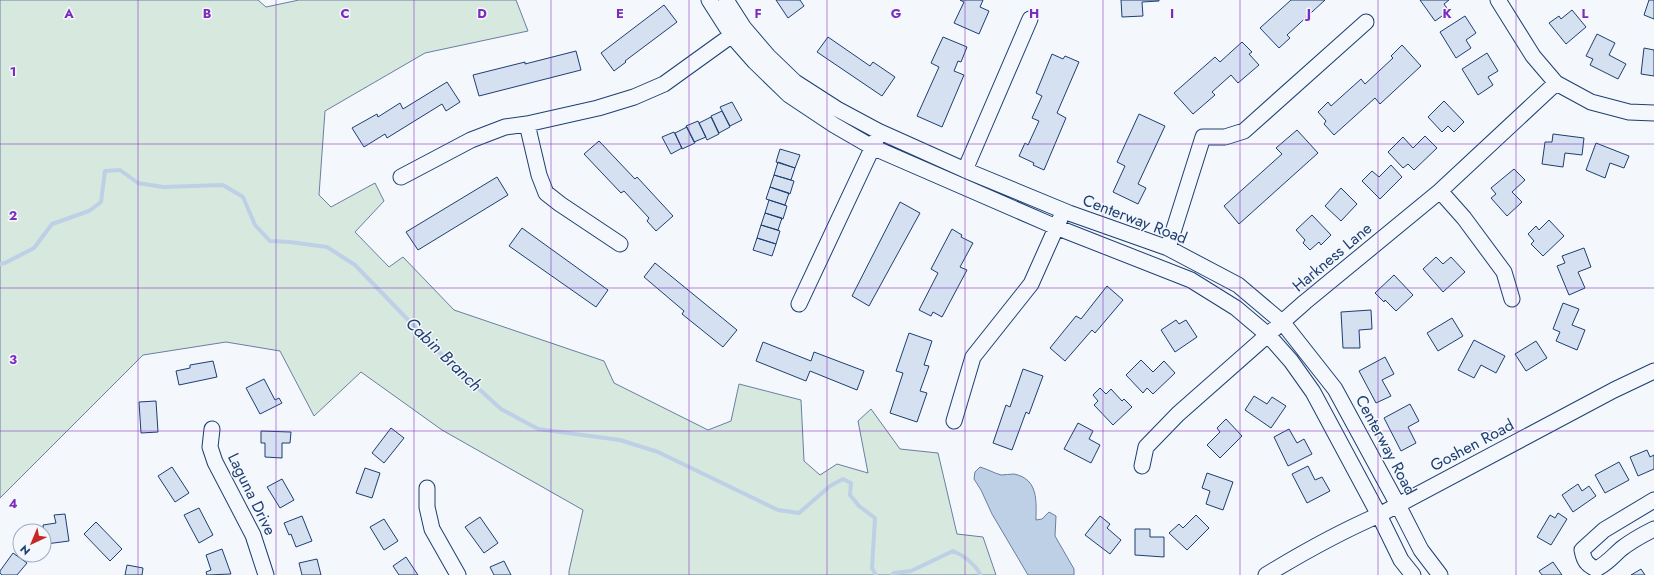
<svg xmlns="http://www.w3.org/2000/svg" width="1654" height="575" viewBox="0 0 1654 575" font-family="Jost,sans-serif">
<rect width="100%" height="100%" fill="#f4f7fb"/>
<path fill="#d7e8df" stroke="#687fa3" d="M0,0H258L266,7L299,0H516L528,31L425,53L325,111L319,195L331,207L375,183L384,201L355,232L389,267L403,257L454,310L604,361L614,383L708,430L731,421L739,384L801,400L804,461L820,475L837,464L868,473L858,421L871,409L900,449L938,453L957,534L983,537L996,575H569V571L583,510L442,430L361,372L314,416L280,351L226,342L143,355L0,498Z"/>
<path fill="#bed0e5" stroke="#687fa3" d="M980,467C987,469 994,473 1001,475C1005,475 1010,474 1014,474C1039,479 1036,502 1036,520L1042,519L1049,512L1056,516L1055,536L1074,569V575H1028L992,514L981,490L974,479L975,472Z"/>
<g fill="none" stroke-linecap="round" stroke-linejoin="round">
<path stroke="#bed0e5" stroke-width="4" d="M0,264L5,263L34,248L52,224L89,211L101,202L105,171L120,170L138,183L163,187L223,185L243,197L255,225L270,241L290,242L327,247L355,265L444,357L501,409L538,429L620,440L658,452L778,510L799,513L830,486L843,479L851,483L850,495L859,506L875,518L872,568L876,575
M892,575L894,573L911,571L953,551C965,556 974,563 981,575"/>
</g>
<path fill="#d5e0f0" stroke="#1d3f73" d="M776,0H800L804,6L788,18Z
M960,0H983L980,7L989,11L979,34L954,23L964,2Z
M1121,0H1159V1L1142,2L1143,16L1122,17Z
M1291,0H1325L1287,35L1290,38L1279,48L1260,28Z
M1420,0H1449L1444,4L1449,11L1435,21Z
M1649,0H1654V19L1644,15Z
M664,5L677,22L625,61L626,62L614,71L601,53Z
M1572,10L1586,27L1566,44L1549,23L1559,16L1561,19Z
M1465,16L1476,33L1466,40L1471,48L1456,58L1440,32Z
M1597,34L1615,43L1609,55L1626,64L1618,79L1590,65L1593,59L1586,56Z
M828,37L870,66L873,62L895,77L882,96L817,52Z
M943,37L967,47L961,62L958,61L954,71L964,75L942,127L917,116L939,67L931,63Z
M1242,42L1252,52L1249,54L1259,65L1238,83L1231,75L1212,92L1215,95L1193,114L1174,93L1215,57L1220,62Z
M1402,45L1421,66L1380,104L1375,98L1334,135L1324,124L1326,121L1318,112L1328,102L1331,106L1361,79L1365,84L1393,58L1391,56Z
M1644,48L1654,50V76L1641,74Z
M576,51L581,70L479,96L473,75L525,62V64Z
M1487,53L1498,71L1488,77L1493,85L1478,95L1462,69Z
M1052,54L1063,59L1065,56L1079,62L1057,113L1066,118L1044,170L1033,165L1034,163L1019,156L1025,143L1028,145L1039,121L1032,118L1042,96L1036,93Z
M447,82L460,102L446,111L442,104L387,138L385,134L364,147L352,128L377,114L378,117L400,103L403,109Z
M1444,101L1464,122L1454,132L1448,126L1442,132L1428,117Z
M732,102L742,120L730,126L720,107Z
M722,111L730,127L719,133L711,116Z
M1139,114L1165,126L1138,184L1146,188L1138,204L1113,192L1125,166L1117,162Z
M711,117L719,134L707,140L699,123Z
M698,121L706,137L694,142L686,126Z
M687,127L695,143L682,149L675,133Z
M1297,130L1318,153L1239,224L1224,206L1282,154L1276,148Z
M674,132L682,148L671,154L662,137Z
M1553,134L1584,138L1582,155L1565,153L1563,167L1542,164L1545,142H1552Z
M1425,136L1437,148L1414,170L1408,164L1403,168L1388,152L1403,137L1413,148Z
M599,141L635,179L637,177L673,216L656,231L647,221L649,218L624,191L621,193L584,154Z
M1596,143L1629,156L1624,168L1610,163L1605,178L1586,170Z
M780,149L800,155L795,168L776,162Z
M778,162L795,168L791,180L774,175Z
M1391,165L1402,177L1380,199L1362,181L1372,171L1379,177Z
M1514,169L1525,180L1512,192L1522,202L1507,216L1491,198L1496,194L1491,188Z
M774,175L794,181L790,194L770,187Z
M497,177L508,195L418,250L406,232Z
M770,187L789,193L785,205L766,199Z
M1341,188L1357,204L1341,221L1325,206Z
M769,200L787,206L783,219L765,213Z
M900,202L920,213L869,306L852,296Z
M765,213L782,218L778,230L761,225Z
M1312,215L1331,235L1321,245L1319,242L1310,250L1303,243L1305,240L1296,230Z
M1549,220L1564,236L1543,256L1531,244L1534,241L1528,234L1536,226L1539,230Z
M761,225L780,231L776,244L757,238Z
M522,228L608,290L596,307L509,246Z
M952,229L962,235L961,237L973,243L960,267L967,270L942,317L933,312L931,316L919,310L938,273L931,269Z
M757,238L776,244L772,256L753,250Z
M1584,248L1591,267L1578,272L1585,288L1569,295L1557,266L1565,263L1562,256Z
M1436,257L1443,264L1451,257L1465,272L1443,292L1423,269Z
M655,263L737,330L723,347L682,314L684,311L644,277Z
M1394,275L1413,295L1396,311L1385,300L1384,302L1375,293Z
M1107,286L1123,300L1095,333L1092,330L1065,361L1050,348L1076,316L1081,319Z
M1563,303L1579,309L1572,325L1585,330L1577,350L1556,341L1560,332L1553,329Z
M1371,310L1372,329L1359,330L1360,348H1343L1341,312Z
M1452,318L1463,336L1438,351L1427,333Z
M1176,320L1179,324L1186,320L1197,337L1175,352L1161,330Z
M909,333L932,341L924,365L929,366L920,391L927,393L917,422L890,413L903,373L896,371Z
M1474,340L1505,356L1496,373L1481,365L1474,378L1458,370Z
M1536,341L1547,358L1526,371L1515,354Z
M763,342L811,361L814,352L864,371L857,390L810,371L806,381L756,361Z
M1385,357L1394,374L1382,380L1391,396L1376,403L1359,371Z
M1141,360L1153,372L1164,361L1175,373L1153,394L1147,388L1143,393L1126,375Z
M213,361L217,377L179,385L176,371L190,368V365Z
M1023,369L1043,376L1029,414L1026,412L1012,450L993,443L1006,405L1010,407Z
M264,379L275,400L279,398L282,403L260,414L246,388Z
M1100,388L1106,394L1111,389L1122,401L1124,399L1132,407L1113,425L1094,405L1098,401L1093,395Z
M1254,396L1267,404L1272,397L1286,406L1271,428L1245,410Z
M156,401L158,432L141,433L139,402Z
M1410,404L1419,421L1408,427L1416,443L1401,451L1384,418Z
M1226,419L1242,436L1220,458L1207,445L1220,432L1217,428Z
M1078,423L1093,431L1089,439L1100,445L1091,463L1064,449Z
M391,428L404,438L384,463L372,453Z
M1289,429L1297,443L1304,439L1312,454L1288,466L1274,437Z
M261,431L291,432L290,443H282V458L265,457V443H261Z
M1647,450L1650,457L1654,455V469L1638,476L1630,457Z
M1619,462L1629,480L1605,493L1595,475Z
M1308,466L1315,480L1322,477L1330,491L1307,503L1292,474Z
M172,467L189,493L175,502L158,476Z
M365,468L380,473L372,498L356,493Z
M1207,473L1233,482L1223,510L1206,504L1210,491L1202,488Z
M282,479L294,500L280,508L267,487Z
M1578,484L1582,491L1589,486L1596,496L1573,512L1562,495Z
M199,508L213,535L199,543L184,515Z
M1558,513L1567,519L1551,545L1537,537L1550,515L1555,518Z
M65,514L69,541L46,544L43,525L56,523L54,515Z
M1196,515L1209,528L1187,550L1169,533L1179,524L1183,528Z
M302,516L312,541L296,547L291,534L289,535L284,523Z
M1100,516L1110,524L1107,528L1121,540L1110,554L1085,535Z
M480,517L498,543L484,553L465,527Z
M384,519L398,541L384,550L370,527Z
M96,522L122,549L110,561L84,534Z
M1135,529H1150V537H1164V557L1135,555Z
M222,549L231,574L207,575L206,572L211,570L206,555Z
M13,553L27,563L17,575H2L0,573V571Z
M406,557L418,575H399L393,566Z
M317,559L321,575H302L299,563Z
M504,561L511,575H494L490,567Z
M1553,562L1562,575H1542L1539,571Z
M127,565L143,568L142,575H125Z
M1641,569L1645,575H1631Z"/>
<g fill="none" stroke-linecap="round" stroke-linejoin="round">
<defs>
<path id="minor" d="M709,0L732,36L755,62L789,95L834,125L872,147L1056,227L1191,280L1236,308L1268,335L1291,361L1313,392L1379,515L1401,560L1413,575
M726,0L744,28L768,56L795,82L837,109L878,131L965,170L1069,213L1168,248L1238,285L1283,323L1335,389L1398,505L1421,550L1440,575
M1498,0L1533,56L1556,83L1591,102L1629,112L1654,113
M527,124L539,175L546,193L560,204L620,244
M965,170L1030,19
M401,177L471,140L505,127L527,124L598,108L634,97L664,84L739,30
M1440,191L1464,218L1504,272L1512,299
M1168,248L1203,137H1225L1244,131L1366,22
M799,304L876,140
M954,421L973,357L1031,284L1060,219
M212,429L210,447L215,462L253,535L266,575
M1142,466L1146,447L1178,414L1305,302L1440,191L1556,83
M427,488V507L432,529L458,575
M1654,500L1604,530L1582,550C1584,561 1587,565 1596,569C1607,564 1612,557 1621,549C1631,541 1642,535 1654,529
M1266,575C1302,553 1340,532 1379,515L1614,390L1654,371"/>
</defs>
<use href="#minor" stroke="#1d3f73" stroke-width="17"/>
<use href="#minor" stroke="#f4f7fb" stroke-width="15"/>
</g>
<path fill="none" stroke="#7b2cbf" stroke-width="1" stroke-opacity="0.55" d="M138,0V575M276,0V575M414,0V575M551,0V575M689,0V575M827,0V575M965,0V575M1103,0V575M1240,0V575M1378,0V575M1516,0V575M0,144H1654M0,288H1654M0,431H1654"/>
<g text-anchor="middle" dominant-baseline="central" stroke-width="3" stroke-linejoin="round" paint-order="stroke">
<g font-size="16" fill="#1d3f73" stroke="#f4f7fb">
<text transform="translate(1135 219) rotate(21)">Centerway Road</text>
<text transform="translate(1332 257) rotate(-40)">Harkness Lane</text>
<text transform="translate(1386 445) rotate(62)">Centerway Road</text>
<text transform="translate(1472 445) rotate(-28)">Goshen Road</text>
<text transform="translate(252 494) rotate(64)">Laguna Drive</text>
</g>
<g font-size="17" font-style="italic" fill="#1d3f73" stroke="#f4f7fb">
<text transform="translate(444 354) rotate(44)">Cabin Branch</text>
</g>
</g>
<g font-size="13" text-anchor="middle" font-weight="bold" fill="#7b2cbf" stroke="#f4f7fb" stroke-width="3" stroke-linejoin="round" paint-order="stroke">
<text x="69" y="18">A</text>
<text x="207" y="18">B</text>
<text x="345" y="18">C</text>
<text x="482" y="18">D</text>
<text x="620" y="18">E</text>
<text x="758" y="18">F</text>
<text x="896" y="18">G</text>
<text x="1034" y="18">H</text>
<text x="1172" y="18">I</text>
<text x="1309" y="18">J</text>
<text x="1447" y="18">K</text>
<text x="1585" y="18">L</text>
<text x="13" y="76">1</text>
<text x="13" y="220">2</text>
<text x="13" y="364">3</text>
<text x="13" y="508">4</text>
</g>
<g transform="translate(32 543) rotate(224)"><circle r="19" fill="#f4f7fb" stroke="#9eadc5"/>
<path d="M0-3L7 15L0 10L-7 15Z" fill="#c62828"/>
<text y="-6" font-size="11" font-weight="bold" text-anchor="middle" fill="#1d3f73">N</text>
</g>
</svg>
